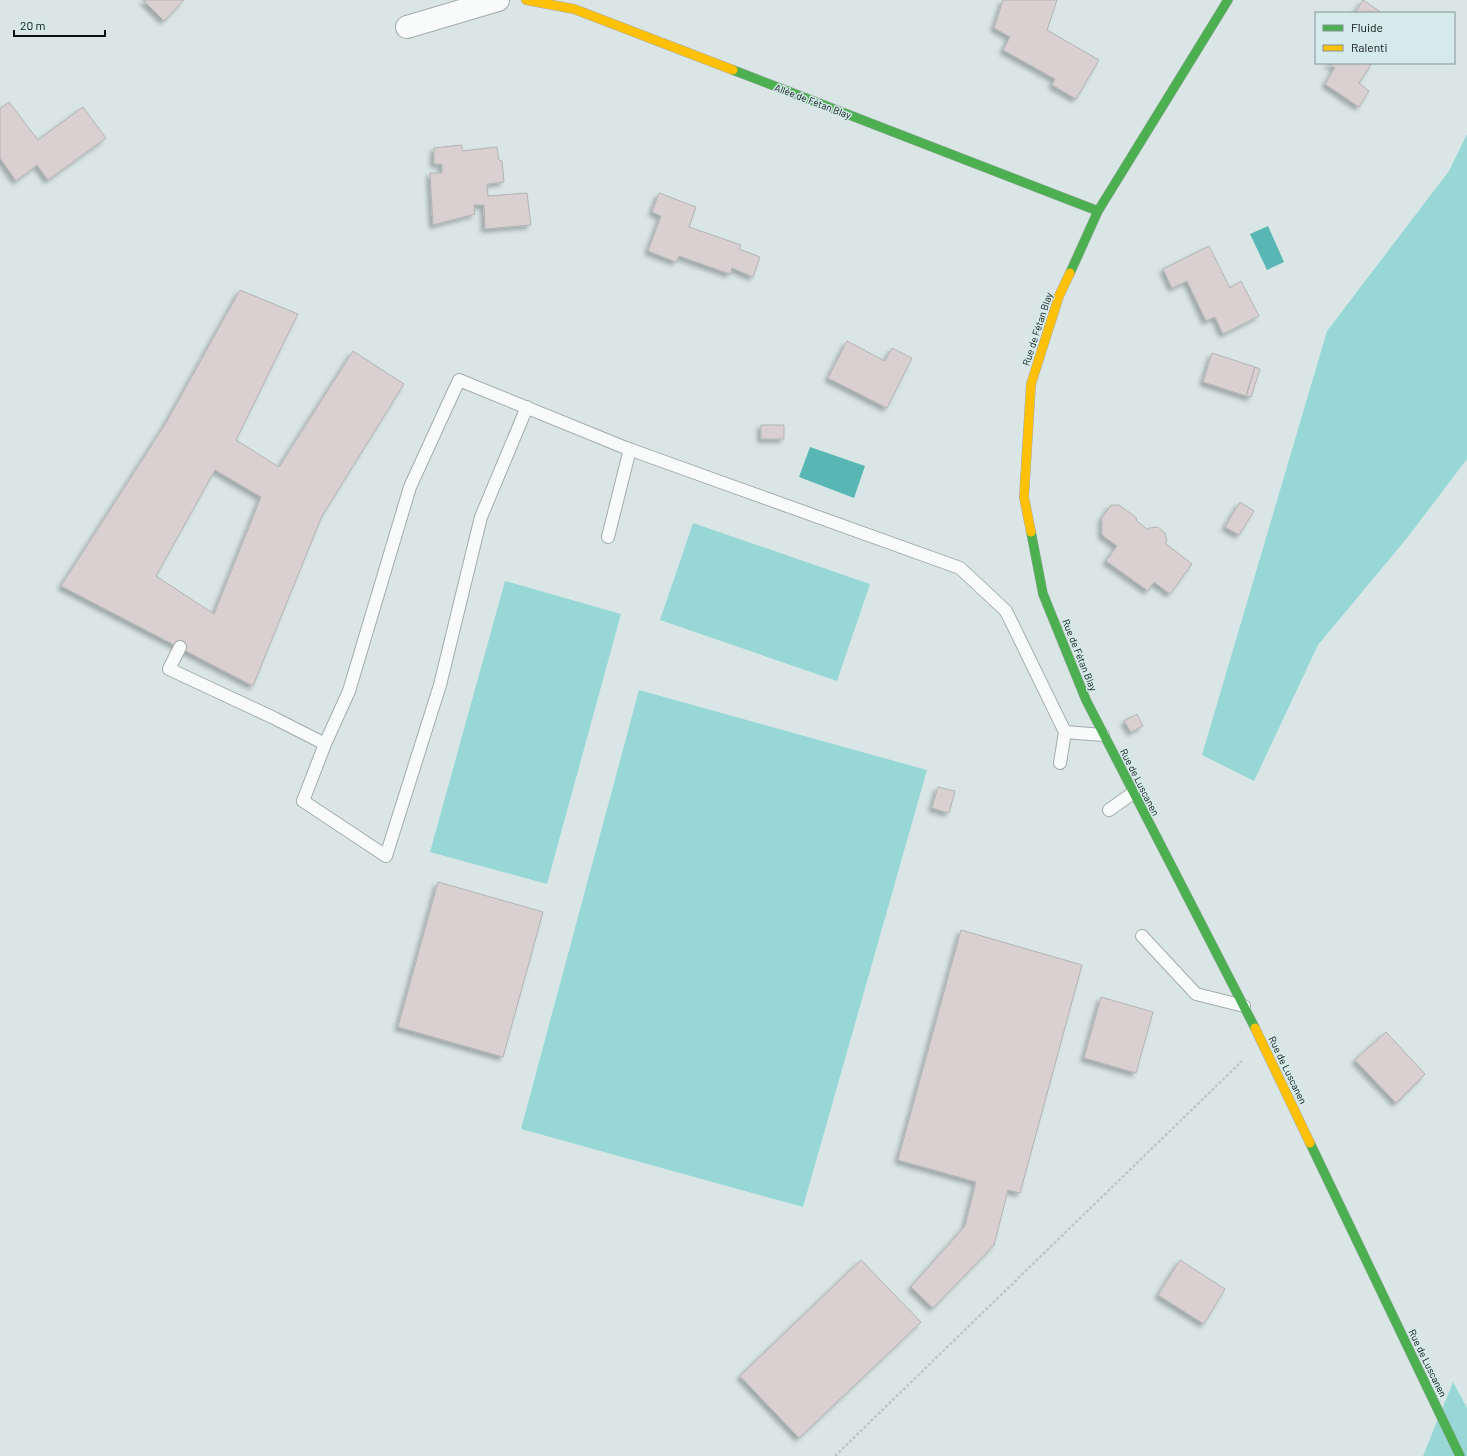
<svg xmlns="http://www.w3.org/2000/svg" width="1467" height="1456" viewBox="0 0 1467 1456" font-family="Barlow,sans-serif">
<defs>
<filter id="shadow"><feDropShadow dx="-3.5" dy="3.5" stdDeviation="2" flood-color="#0004"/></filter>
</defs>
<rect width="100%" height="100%" fill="#dae6e6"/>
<path fill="#97d8d7" d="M1467,134V459L1407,538L1318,645L1254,781L1202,755L1327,331L1449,171Z
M693,523L870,584L837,681L660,620Z
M505,581L621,614L547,884L430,852Z
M639,690L927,770L803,1207L521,1129Z
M1453,1382L1467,1408V1456H1423Z"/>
<path fill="#58b6b5" d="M1268,226L1284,262L1267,270L1250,234Z
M810,447L865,466L854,498L799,477Z"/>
<path fill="#dacfd1" stroke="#b2b4b4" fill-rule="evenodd" filter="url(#shadow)" d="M143,0H184L164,21Z
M1003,0H1057L1047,30L1099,60L1076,99L1052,85L1055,79L1003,50L1010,37L994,28Z
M1363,0L1382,13H1355Z
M1327,63H1372L1359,83L1369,91L1359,107L1325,84L1335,68Z
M9,102L38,140L83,107L106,138L48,180L37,165L16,181L0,158V109Z
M462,145V151L497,147L499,160L502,161L504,182L487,184L488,196L527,193L531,225L485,229L484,205H474L475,214L433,225L430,173H442V164H434V148Z
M659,193L696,207L689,227L741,245L739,249L760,257L753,277L732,268L730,274L679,256L676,262L648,251L661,216L652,212Z
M1209,246L1230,288L1241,281L1259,316L1223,334L1215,317L1206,321L1187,281L1172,288L1163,269Z
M240,290L298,314L236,440L279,467L353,351L404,384L322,516L253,686L61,586L166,423ZM215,470L261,497L214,614L156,576Z
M847,341L885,361L892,348L912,358L887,408L828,378Z
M1212,353L1255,367L1246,396L1203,382Z
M1255,367L1260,369L1251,397L1246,396Z
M761,425H784V439H761Z
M1240,502L1254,511L1239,535L1225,527Z
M1111,505H1119L1137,518L1136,520L1148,530L1149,528L1158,527L1165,533L1167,541L1165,543L1192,564L1170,594L1154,582L1148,591L1106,561L1117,546L1102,535V518Z
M1137,714L1143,726L1131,732L1124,721Z
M938,787L955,791L949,813L932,808Z
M438,882L543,912L503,1057L398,1027Z
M961,930L1082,965L1020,1193L1008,1190L994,1245L933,1308L911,1287L965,1226L976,1182L898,1160Z
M1101,997L1153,1012L1136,1073L1084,1058Z
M1386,1032L1425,1074L1396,1103L1355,1060Z
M861,1260L921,1322L799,1438L740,1376Z
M1180,1260L1225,1289L1204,1324L1158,1295Z"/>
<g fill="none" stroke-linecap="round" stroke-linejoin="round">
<defs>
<path id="lane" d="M608,537L630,449
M180,647L169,669L274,718L325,744L349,691L410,487L459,380L626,448L960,568L1006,611L1065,732L1103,735
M325,744L303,801L386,856L440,685L481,517L527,407
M1060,763L1065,732
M1109,810L1133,793
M1142,936L1196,994L1244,1006"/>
<path id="street" d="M407,27L498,0"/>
<path id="fast" d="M733,70L1098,211
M1070,273L1098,211L1228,0
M1031,532L1043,594L1086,700L1255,1028
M1310,1143L1460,1456"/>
<path id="slow" d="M526,0L574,9L733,70
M1031,532L1024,497L1031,384L1059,296L1070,273
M1255,1028L1310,1143"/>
</defs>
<use href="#lane" stroke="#a2abab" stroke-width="14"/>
<use href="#street" stroke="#a2abab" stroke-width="24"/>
<use href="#fast" stroke="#a2abab" stroke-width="10"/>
<use href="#slow" stroke="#a2abab" stroke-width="10"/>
<path stroke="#c2c6c6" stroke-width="2.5" stroke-dasharray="3 2" stroke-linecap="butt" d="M835,1456L1242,1061"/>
<use href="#lane" stroke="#f9fbfb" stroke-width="12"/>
<use href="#street" stroke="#f9fbfb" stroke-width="22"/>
<use href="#fast" stroke="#4caf50" stroke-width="9"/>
<use href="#slow" stroke="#ffc107" stroke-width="9"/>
</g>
<g text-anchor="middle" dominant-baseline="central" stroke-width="3" stroke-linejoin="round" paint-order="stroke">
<g font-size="10" fill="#0a1212" stroke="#d5ebea">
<text transform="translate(813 101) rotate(21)">Allée de Fétan Blay</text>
<text transform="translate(1037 329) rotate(-72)">Rue de Fétan Blay</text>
<text transform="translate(1080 655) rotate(68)">Rue de Fétan Blay</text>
<text transform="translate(1140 782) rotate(63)">Rue de Luscanen</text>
<text transform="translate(1288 1070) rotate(64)">Rue de Luscanen</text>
<text transform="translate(1428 1363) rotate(64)">Rue de Luscanen</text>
</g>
</g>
<rect x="1315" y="12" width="140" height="52" fill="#d5ebea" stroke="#849494"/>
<rect x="1323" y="25" width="20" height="6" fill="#4caf50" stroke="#849494"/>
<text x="1351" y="32" font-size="12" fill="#0a1212">Fluide</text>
<rect x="1323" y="45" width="20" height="6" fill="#ffc107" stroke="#849494"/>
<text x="1351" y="52" font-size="12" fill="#0a1212">Ralenti</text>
<path d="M14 30v6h91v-6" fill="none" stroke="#0a1212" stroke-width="2"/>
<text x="20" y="30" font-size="12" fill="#0a1212" stroke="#d5ebea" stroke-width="3" paint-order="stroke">20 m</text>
</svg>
